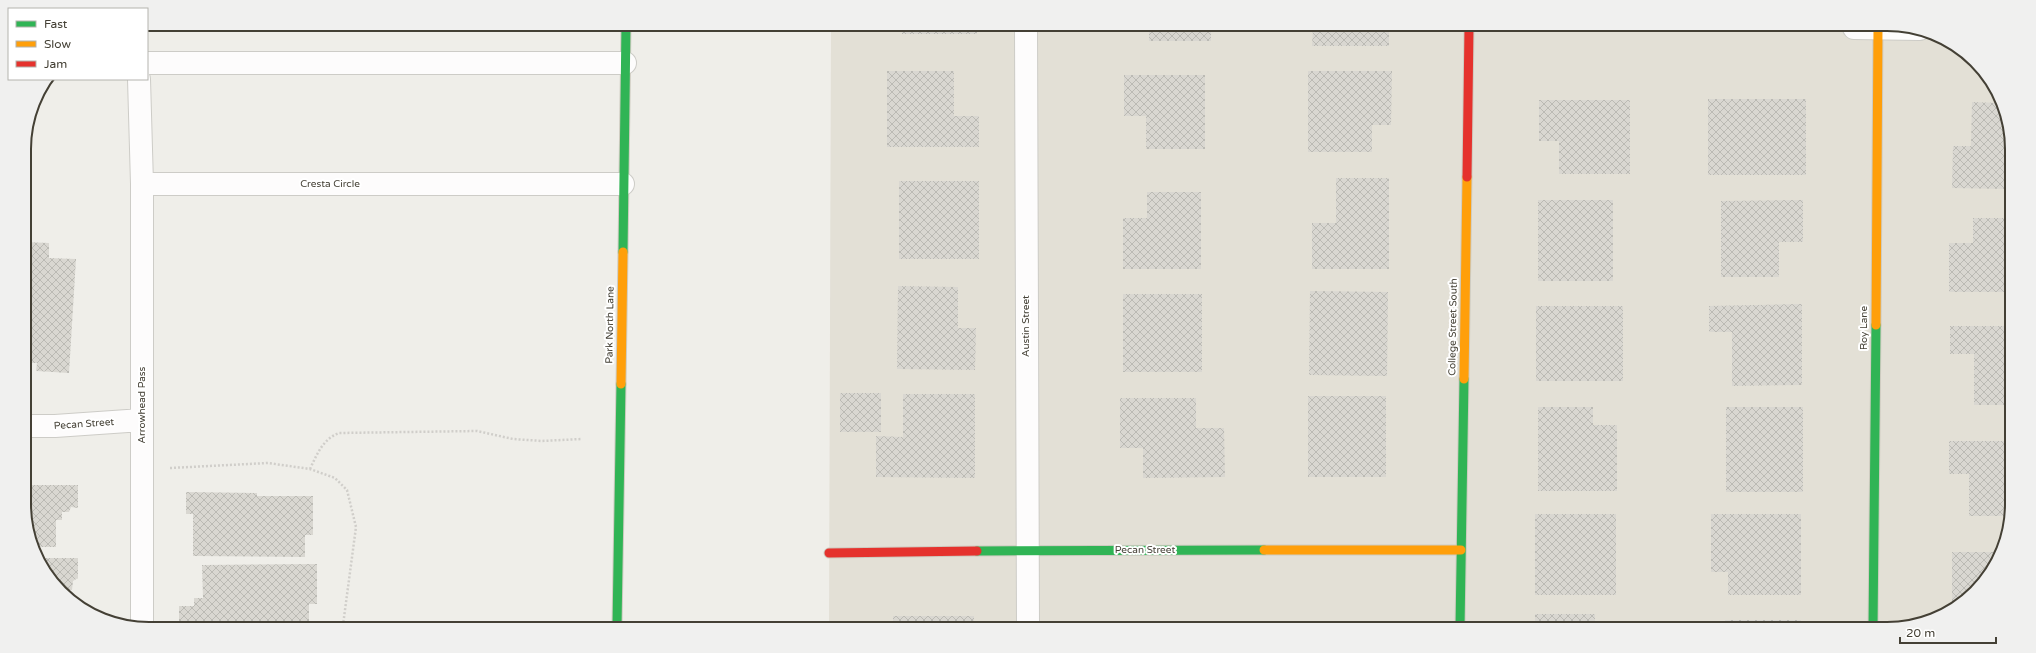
<svg xmlns="http://www.w3.org/2000/svg" width="2036" height="653" viewBox="0 0 2036 653" font-family="'Varela Round',sans-serif">
<defs>
<pattern id="building-cross-hatch" width="8" height="8" patternUnits="userSpaceOnUse"><rect width="8" height="8" fill="#d9d7d1"/><path d="M0 0l8 8M0 8l8-8" fill="none" stroke="#bbbab4"/></pattern>
</defs>
<rect width="100%" height="100%" fill="#efeee9"/>
<path fill="#e3e0d6" d="M831,26L1919,28L1956,45L1981,66L2010,125L2008,536L1991,574L1963,603L1927,622L1895,629L829,626Z"/>
<path fill="url(#building-cross-hatch)" d="M902,26H977V34H902Z
M1149,26L1211,27V41H1149Z
M1313,27H1389V46H1312Z
M887,71H954V116H979V147H887Z
M1308,71H1392L1391,125H1372V152H1308Z
M1124,75H1205V149H1146V116H1124Z
M1708,99H1806V175H1708Z
M1539,100H1630V174H1559V141H1539Z
M1972,102L1999,103L2010,125L2009,189L1952,188L1953,146H1971Z
M1336,178H1389V269H1312V223H1336Z
M899,181H979V259H899Z
M1147,192H1201V269H1123V218H1147Z
M1538,200H1613V281H1538Z
M1803,200V242H1779V277H1721V201Z
M1973,218H2009V292H1949V243H1973Z
M25,242L49,243V258L76,259L69,373L36,371L37,363H25Z
M898,286L958,287V328H976L975,370L897,369Z
M1310,291L1388,292L1387,376L1309,375Z
M1123,294H1202V372H1123Z
M1802,304V385L1732,386V332H1709V306Z
M1536,306H1623V381H1536Z
M1950,326H2009L2008,405H1974V354H1950Z
M840,393H881V432H840Z
M903,394H975V478L876,477V436L903,437Z
M1308,396H1386V477H1308Z
M1120,398H1196V428H1224L1225,477L1143,478V448H1120Z
M1538,407H1593V425H1617V491H1538Z
M1726,407H1803V492H1726Z
M1949,441H2008V516H1969V474H1949Z
M26,485H78V508L71,507L69,512H62V520H56V547H35L26,528Z
M186,492L257,493V496H313V535H305V557L193,556V514H186Z
M1535,514H1616V595H1535Z
M1711,514H1801V595H1728V572H1711Z
M1952,552H2001L1991,574L1963,603L1952,609Z
M41,558H78V578L73,581L72,590H64V594L55,587Z
M317,564V604H309V625H179V606H194V598H203L202,565Z
M1535,614H1595V628H1535Z
M893,616H974V627L893,626Z
M1725,620H1801V629L1725,628Z
M1128,621H1201V627H1128Z
M1304,621H1390V628L1304,627Z"/>
<g fill="none" stroke-linecap="round" stroke-linejoin="round">
<defs>
<path id="street" d="M1026,26L1028,627
M1854,28L1920,29
M147,63H625
M139,79L142,184H623
M142,184V625
M26,426H55L142,420"/>
<path id="fast" d="M623,252L626,25
M977,551L1264,550
M617,626L621,384
M1460,628L1464,379
M1873,629L1876,325"/>
<path id="slow" d="M1876,325L1878,28
M1464,379L1467,177
M621,384L623,252
M1264,550H1461"/>
<path id="jam" d="M1467,177L1469,27
M829,553L977,551"/>
</defs>
<use href="#street" stroke="#cdccc7" stroke-width="24"/>
<use href="#fast" stroke="#cecbc0" stroke-width="11"/>
<use href="#slow" stroke="#cecbc0" stroke-width="11"/>
<use href="#jam" stroke="#cecbc0" stroke-width="11"/>
<path stroke="#d0ceca" stroke-width="2.5" stroke-dasharray="2 2" stroke-linecap="butt" d="M170,468L268,463L310,469L335,478L347,490L356,527L343,625
M310,469C317,454 323,439 339,433L477,431L513,439L542,441L581,439"/>
<use href="#street" stroke="#fdfcfc" stroke-width="22"/>
<use href="#fast" stroke="#30b455" stroke-width="9"/>
<use href="#slow" stroke="#ff9f0a" stroke-width="9"/>
<use href="#jam" stroke="#e5322d" stroke-width="9"/>
</g>
<g text-anchor="middle" dominant-baseline="central" stroke-width="4" stroke-linejoin="round" paint-order="stroke">
<g font-size="10" fill="#444035" stroke="#fff">
<text x="330" y="184">Cresta Circle</text>
<text transform="translate(610 325) rotate(-89)">Park North Lane</text>
<text transform="translate(1026 326) rotate(-90)">Austin Street</text>
<text transform="translate(1453 327) rotate(-89)">College Street South</text>
<text transform="translate(1864 328) rotate(-90)">Roy Lane</text>
<text transform="translate(142 405) rotate(-90)">Arrowhead Pass</text>
<text transform="translate(84 424) rotate(-4)">Pecan Street</text>
<text x="1145" y="550">Pecan Street</text>
</g>
</g>
<path d="M0 0H2036V653H0ZM149 31H1887A118 118 0 0 1 2005 149V504A118 118 0 0 1 1887 622H149A118 118 0 0 1 31 504V149A118 118 0 0 1 149 31Z" fill="#f0f0ef" fill-rule="evenodd"/>
<path fill="none" stroke="#444035" stroke-width="2" d="M149 31H1887A118 118 0 0 1 2005 149V504A118 118 0 0 1 1887 622H149A118 118 0 0 1 31 504V149A118 118 0 0 1 149 31Z"/>
<rect x="8" y="8" width="140" height="72" fill="#ffffff" stroke="#b4b3ae"/>
<rect x="16" y="21" width="20" height="6" fill="#30b455" stroke="#b4b3ae"/>
<text x="44" y="28" font-size="12" fill="#444035">Fast</text>
<rect x="16" y="41" width="20" height="6" fill="#ff9f0a" stroke="#b4b3ae"/>
<text x="44" y="48" font-size="12" fill="#444035">Slow</text>
<rect x="16" y="61" width="20" height="6" fill="#e5322d" stroke="#b4b3ae"/>
<text x="44" y="68" font-size="12" fill="#444035">Jam</text>
<path d="M1900 637v6h96v-6" fill="none" stroke="#444035" stroke-width="2"/>
<text x="1906" y="637" font-size="12" fill="#444035" stroke="#ffffff" stroke-width="3" paint-order="stroke">20 m</text>
</svg>
